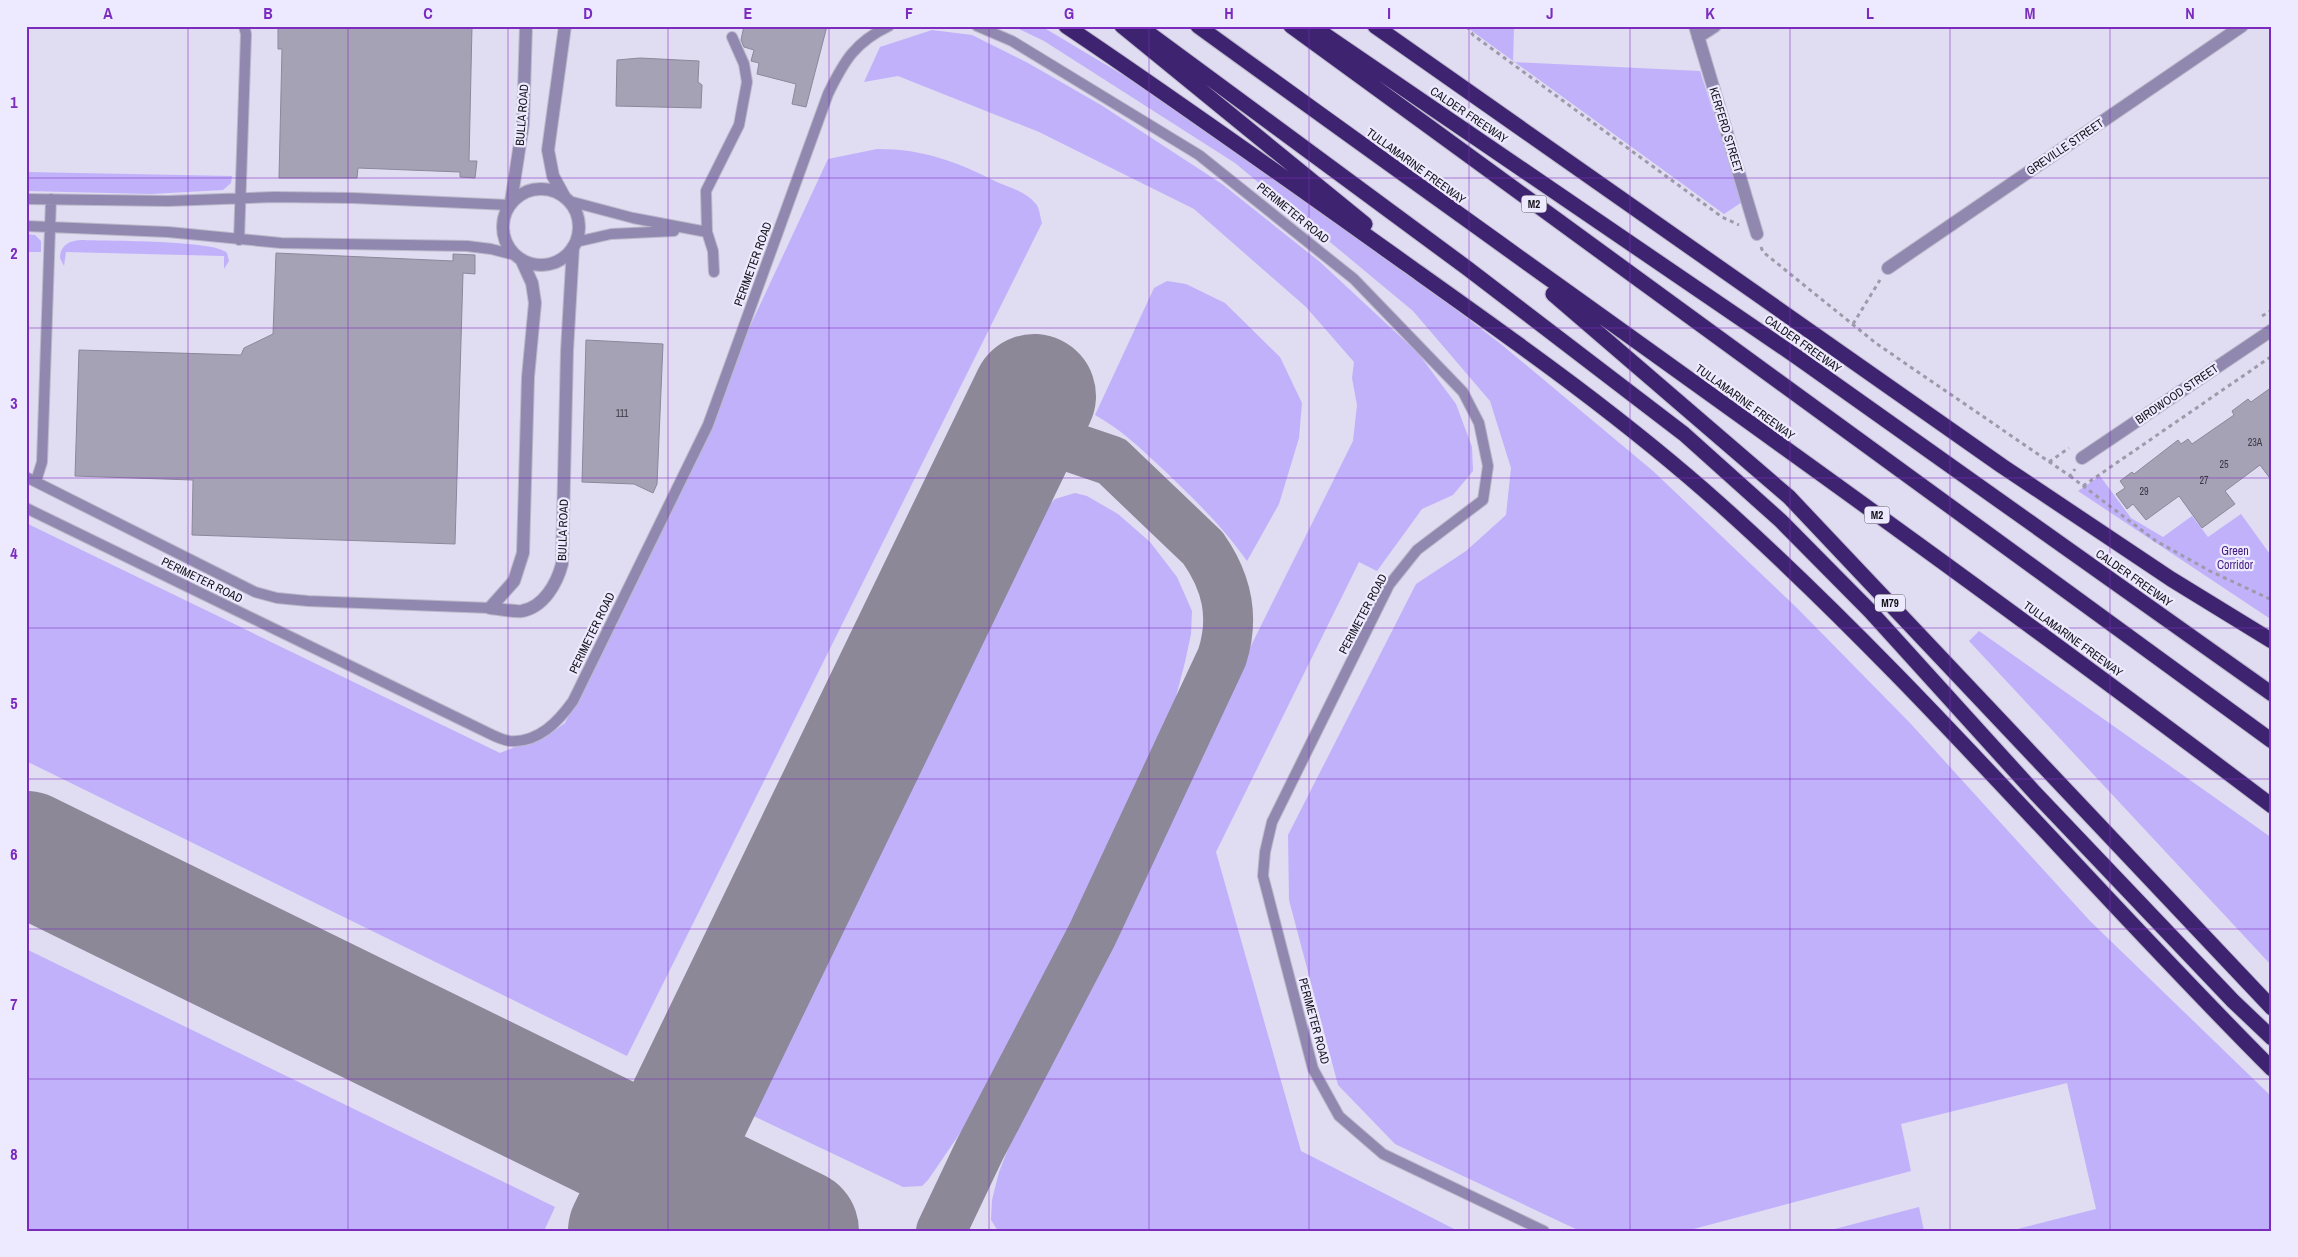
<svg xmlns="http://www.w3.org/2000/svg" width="2298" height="1257" viewBox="0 0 2298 1257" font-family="'Archivo Narrow',sans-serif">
<rect width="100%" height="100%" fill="#e0dcf1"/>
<path fill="#c1b1fb" d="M1013,26H1041L1128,78L1340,220L1502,345L1653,471L1797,608L1910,723L2090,921L2272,1097V1231H2010L2096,1209L2067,1083L1901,1124L1911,1171L1686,1231H1580L1395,1144L1338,1085L1289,900L1288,835L1416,584L1466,551L1506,515L1511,468L1490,401L1413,311L1235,163L1044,41Z
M1465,26H1514L1513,62L1700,71L1742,202L1724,214Z
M932,30L972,35L1028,63L1101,105L1222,184L1320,262L1418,353L1456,404L1472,447L1473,471L1453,495L1422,509L1377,571L1359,562L1216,852L1301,1151L1458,1231H998L991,1220L992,1200L999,1172L1014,1134L1074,1018L1220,708L1353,441L1357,405L1352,378L1354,362L1306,307L1194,209L1039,132L898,76L864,82L880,47Z
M877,149C925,149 957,162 999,183C1012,188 1027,193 1036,204C1040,209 1040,217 1042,223L627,1056L26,761V523L500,753L551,733L565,723L828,159Z
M26,172L232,176L231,183L223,190L151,194L26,191Z
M26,234L35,235L41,241V252H27L26,285Z
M82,240C105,241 216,240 227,253L229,261L224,269V256L66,252L64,266L60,258C60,245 70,240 82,240Z
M1167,281L1186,284L1225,303L1280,357L1302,403L1299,438L1279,504L1247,561C1223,527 1197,502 1167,473C1142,450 1125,432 1095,415L1154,288Z
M2100,476L2131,518L2163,537L2192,516L2208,537L2241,514L2272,557V620L2078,491Z
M1075,493L1087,496L1118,514L1150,542L1177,577L1192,611L1191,634L1185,662L1172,712L1057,954L967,1123L928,1180L922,1186L903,1187L745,1112L768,1060L1047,507L1055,499Z
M1979,631L2272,838V966L1969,641Z
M26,949L555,1207L544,1231H26Z
M1919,1207L1924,1231H1827Z"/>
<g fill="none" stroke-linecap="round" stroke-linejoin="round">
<path stroke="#8c8898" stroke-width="50" d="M941,1231L980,1149L1092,935L1222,657C1235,617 1227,582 1203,548L1112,461L1059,443L1041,445L1013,459L1001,473L972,525"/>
<path stroke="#8c8898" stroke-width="124" d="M26,853L797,1231
M630,1231L1034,396"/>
</g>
<path fill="#a5a2b6" stroke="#8c889b" d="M278,26H472L469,161H477L475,178L460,177V172L358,168L357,178H279L282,49H278Z
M744,26H827L806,107L792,104L796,84L757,74L759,63L751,61L754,50L744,47L741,40Z
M640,58L699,61L698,82L702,85L701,108L616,106L617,60Z
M276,253L453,261V254L475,255V274L463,273L455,544L192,535L193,480L75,476L79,350L241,355L244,348L273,334Z
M586,340L663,344L657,484L653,493L634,484L582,482Z
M2272,387V481L2260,465L2225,491L2235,504L2202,528L2179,496L2146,520L2133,504L2127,509L2116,494L2125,488L2120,481L2132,472L2134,474L2178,440L2181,444L2188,439L2192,444L2234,415L2232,411L2248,399L2251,402Z"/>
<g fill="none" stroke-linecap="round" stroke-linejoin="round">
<defs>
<path id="service" d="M977,26L1012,41L1199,155L1354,279L1463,392L1479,423L1488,466L1483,500L1417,550L1389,585L1272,822L1265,852L1263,876L1313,1069L1339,1116L1383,1154L1544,1231
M26,199L168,201L274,197L353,198L509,205
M569,201L633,218L707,232
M26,226L168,232L281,243L467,246L491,249L515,255
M239,240L246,34L244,26
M576,242L611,234L674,231
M714,272L713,251L707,232L706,191L739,125L747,82L744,64L732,37
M26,477L255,592L277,598L308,601L490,608
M36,481L42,462L51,199
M26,508L480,729C489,733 500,740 510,741C538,743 558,722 573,701L708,425L828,94C844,61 855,42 889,26"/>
<path id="minor" d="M1695,26L1757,234
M1698,37L1715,26
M503 227a38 38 0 1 1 76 0a38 38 0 1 1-76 0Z
M564,196L553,176L548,150L565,26
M511,202L523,124L526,26
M1888,268L2242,26
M2082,458L2272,330
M490,608C500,609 513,612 522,611C544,607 557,583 562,564L567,351L573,247
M490,608L514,581L523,553L528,377L535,303L532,283L521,259"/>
<path id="motorway" d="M1066,26C1182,104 1295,185 1409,266C1516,342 1624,418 1721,505C1917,681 2086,883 2272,1069
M1122,26L1365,224
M1139,26L1467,268L1684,434L1781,521L1870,611L2035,793L2233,1001L2272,1038
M1198,26C1556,286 1919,539 2272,806
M1291,26L2272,741
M1312,26L1797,357L2272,694
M1375,26L2002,466L2171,579L2272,641
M1553,294L1789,497L2272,1008"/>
</defs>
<use href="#service" stroke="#bbb8ca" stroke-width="12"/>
<use href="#minor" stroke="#bbb8ca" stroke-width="14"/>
<use href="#motorway" stroke="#bbb8ca" stroke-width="17"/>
<path stroke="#9d9aaa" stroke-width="3" stroke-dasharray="4 4" stroke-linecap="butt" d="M1467,26L1473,35L1722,217L1739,225
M1761,247L1763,252L1877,344L2070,476L2075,469
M2262,316L2272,310
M1853,324L1880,280
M2049,462L2069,448
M2070,476L2156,541L2210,571L2272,600
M2083,486L2272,356"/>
<use href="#service" stroke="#9088af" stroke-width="10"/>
<use href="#minor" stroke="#9088af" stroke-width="12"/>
<use href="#motorway" stroke="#3e2371" stroke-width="15"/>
</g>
<path fill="none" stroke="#7b2cbf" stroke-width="1" stroke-opacity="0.55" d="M188,26V1231M348,26V1231M508,26V1231M668,26V1231M829,26V1231M989,26V1231M1149,26V1231M1309,26V1231M1469,26V1231M1630,26V1231M1790,26V1231M1950,26V1231M2110,26V1231M26,178H2272M26,328H2272M26,478H2272M26,628H2272M26,779H2272M26,929H2272M26,1079H2272"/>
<g text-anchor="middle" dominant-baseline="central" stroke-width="4.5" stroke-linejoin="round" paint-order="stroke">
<g font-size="10" fill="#393741">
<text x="622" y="413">111</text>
<text x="2255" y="442">23A</text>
<text x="2224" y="464">25</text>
<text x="2204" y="480">27</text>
<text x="2144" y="491">29</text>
</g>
<g fill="#ede9fe" stroke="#56535e" stroke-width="1">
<rect x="1521.5" y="195.5" width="25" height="17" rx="4"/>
<rect x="1864.5" y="506.5" width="25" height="17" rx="4"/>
<rect x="1875" y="594.5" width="30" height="17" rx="4"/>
</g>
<g font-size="11" font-weight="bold" fill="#15131a">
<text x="1534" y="204">M2</text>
<text x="1877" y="515">M2</text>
<text x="1890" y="603">M79</text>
</g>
<g font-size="12" fill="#15131a" stroke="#ede9fe">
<text transform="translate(522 115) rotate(-86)">BULLA ROAD</text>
<text transform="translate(1469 115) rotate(34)">CALDER FREEWAY</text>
<text transform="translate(1726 130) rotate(73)">KERFERD STREET</text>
<text transform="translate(2065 147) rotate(-34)">GREVILLE STREET</text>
<text transform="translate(1416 166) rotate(36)">TULLAMARINE FREEWAY</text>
<text transform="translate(1293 213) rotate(39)">PERIMETER ROAD</text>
<text transform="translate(753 264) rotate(-70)">PERIMETER ROAD</text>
<text transform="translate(1803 344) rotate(35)">CALDER FREEWAY</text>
<text transform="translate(2177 394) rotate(-34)">BIRDWOOD STREET</text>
<text transform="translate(1745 402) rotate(36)">TULLAMARINE FREEWAY</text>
<text transform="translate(563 530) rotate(-88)">BULLA ROAD</text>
<text transform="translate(2134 578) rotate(35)">CALDER FREEWAY</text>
<text transform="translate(202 580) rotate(26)">PERIMETER ROAD</text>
<text transform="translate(1363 614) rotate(-62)">PERIMETER ROAD</text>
<text transform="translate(592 633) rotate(-64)">PERIMETER ROAD</text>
<text transform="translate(2073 639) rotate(36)">TULLAMARINE FREEWAY</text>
<text transform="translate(1314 1021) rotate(75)">PERIMETER ROAD</text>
</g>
<g font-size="12" fill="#431c81" stroke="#ede9fe">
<text x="2235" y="551">Green<tspan x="2235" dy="14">Corridor</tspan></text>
</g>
</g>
<rect width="2298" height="1257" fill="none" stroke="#ede9fe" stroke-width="55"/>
<rect x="28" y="28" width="2242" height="1202" fill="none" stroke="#7b2cbf" stroke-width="2"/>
<g font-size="16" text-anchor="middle" font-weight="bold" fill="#7b2cbf">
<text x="108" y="19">A</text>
<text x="268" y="19">B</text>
<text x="428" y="19">C</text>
<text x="588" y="19">D</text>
<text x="748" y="19">E</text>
<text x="909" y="19">F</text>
<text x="1069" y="19">G</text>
<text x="1229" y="19">H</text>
<text x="1389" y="19">I</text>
<text x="1550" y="19">J</text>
<text x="1710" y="19">K</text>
<text x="1870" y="19">L</text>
<text x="2030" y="19">M</text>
<text x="2190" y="19">N</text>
<text x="14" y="108">1</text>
<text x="14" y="259">2</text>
<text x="14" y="409">3</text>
<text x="14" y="559">4</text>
<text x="14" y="709">5</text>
<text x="14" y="860">6</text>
<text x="14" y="1010">7</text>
<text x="14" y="1160">8</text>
</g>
</svg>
